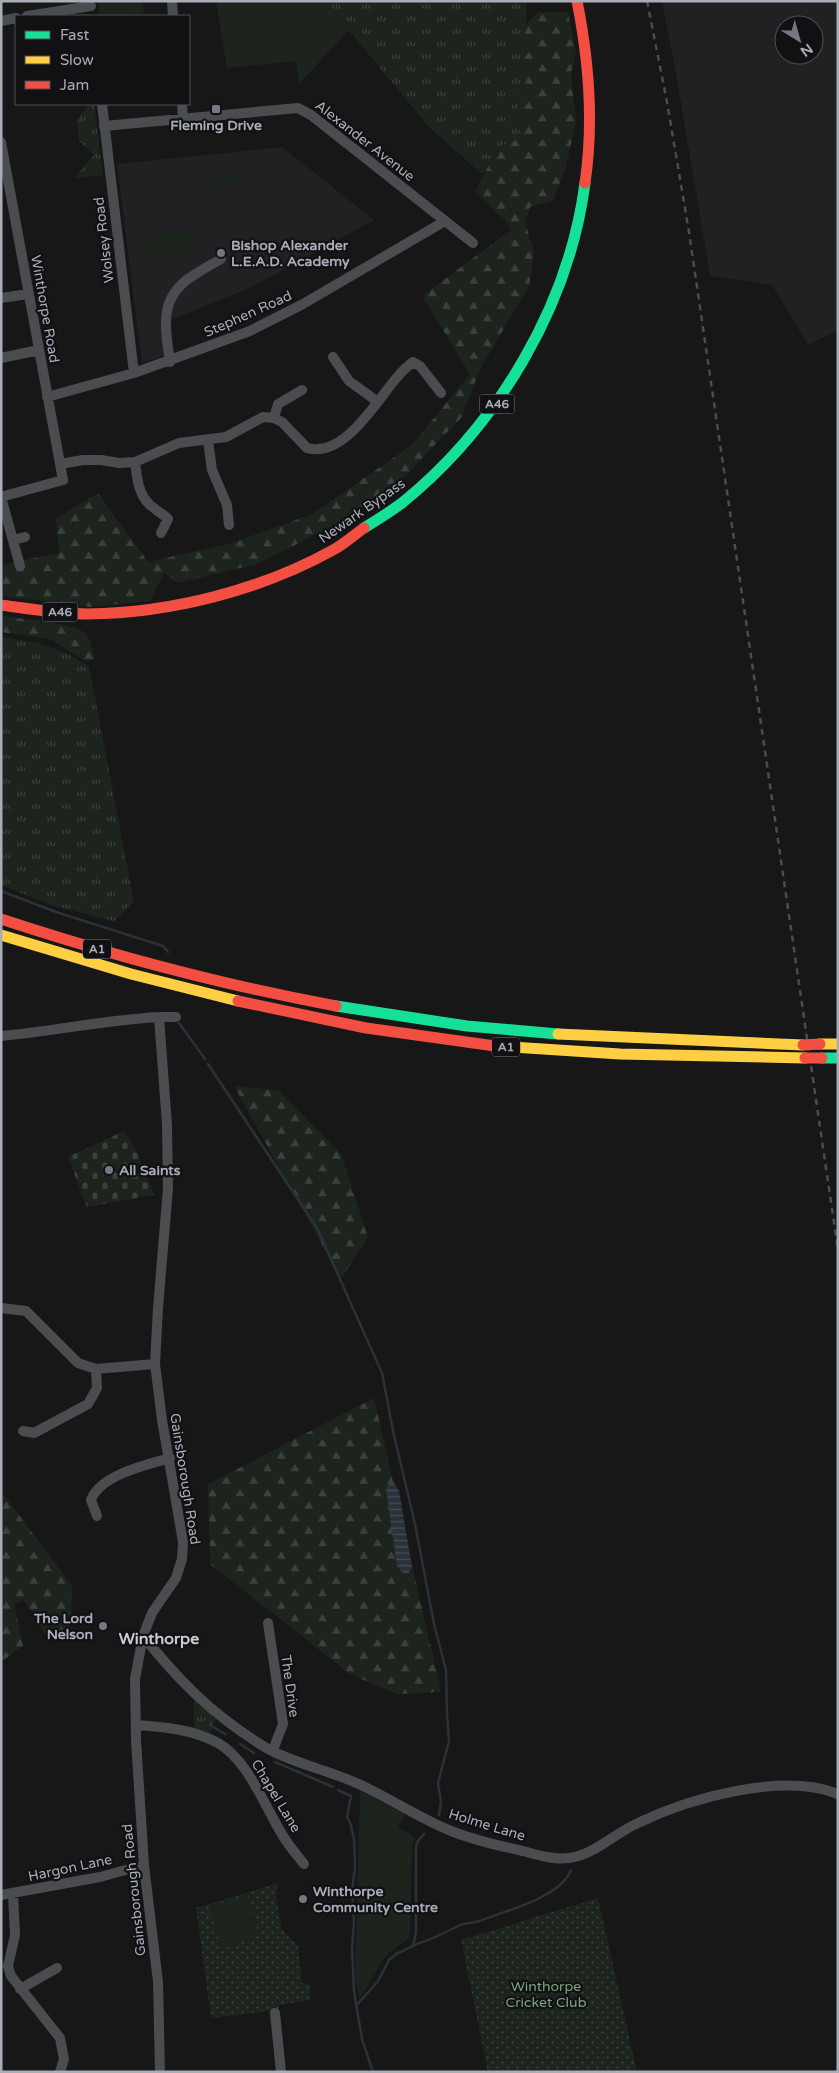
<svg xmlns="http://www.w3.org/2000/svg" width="839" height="2073" viewBox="0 0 839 2073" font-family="'Varela Round',sans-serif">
<defs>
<pattern id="grass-tufts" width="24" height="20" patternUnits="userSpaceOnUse" patternTransform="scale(1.25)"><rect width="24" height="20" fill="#1d241e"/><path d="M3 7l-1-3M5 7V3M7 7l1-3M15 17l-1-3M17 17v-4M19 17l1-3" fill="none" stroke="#3b413d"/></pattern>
<pattern id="forest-firs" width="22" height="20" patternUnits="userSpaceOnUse" patternTransform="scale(1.25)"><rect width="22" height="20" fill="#1d241e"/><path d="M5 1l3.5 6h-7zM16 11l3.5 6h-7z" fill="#3b413d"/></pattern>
<pattern id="cemetery-stones" width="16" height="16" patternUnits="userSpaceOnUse" patternTransform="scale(1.25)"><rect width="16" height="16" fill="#1d241e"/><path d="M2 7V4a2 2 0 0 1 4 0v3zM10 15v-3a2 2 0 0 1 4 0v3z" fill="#3b413d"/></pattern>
<pattern id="park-dots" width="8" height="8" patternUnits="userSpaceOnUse" patternTransform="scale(1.25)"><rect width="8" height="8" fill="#1d241e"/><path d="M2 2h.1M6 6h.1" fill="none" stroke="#3b413d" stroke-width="1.8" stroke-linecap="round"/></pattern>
<pattern id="water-rules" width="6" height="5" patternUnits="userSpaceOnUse" patternTransform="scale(1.25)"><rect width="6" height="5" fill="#2a3239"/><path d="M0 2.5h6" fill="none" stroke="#464d54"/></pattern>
</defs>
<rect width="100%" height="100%" fill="#171717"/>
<path fill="#212123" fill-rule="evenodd" d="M662,1H838V330L808,345L772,285L710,276L677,79ZM784,25H814V55H784Z
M282,147L374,220L254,286L171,320L174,353L142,363L117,164Z"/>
<path fill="url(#grass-tufts)" d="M325,1H527L521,140L482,174L427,125Z
M88,104H94L103,175L74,178L94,155L79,141L77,121Z
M1,637L38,643L66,653L89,666L134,902L114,921L51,905L1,885Z
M194,1694L218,1715L208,1738L194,1733Z"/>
<path fill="url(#forest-firs)" d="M538,12H568L576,54L571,73L576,122L566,166L553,201L530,207L525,222L534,252L529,286L480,369L462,417L402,479L335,525L257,564L178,583L164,573L150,601L90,607L1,596V565L59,553L56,519L98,493L148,562L232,543L312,514L412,445L470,374L422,296L511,230L505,220L475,192L499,146L516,140L520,131L517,99L521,88L520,64L524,27Z
M1,616C17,618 72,624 82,631C92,637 92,649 94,659L87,662L50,639L1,632Z
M234,1086L278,1090L341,1154L368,1237L341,1279Z
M374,1398L441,1692L397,1694L350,1674L210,1564L208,1484Z
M1,1491L72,1586L71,1626L48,1639L24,1600L14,1604L23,1646L1,1662Z"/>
<path fill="url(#cemetery-stones)" d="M124,1131L136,1150L154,1195L87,1207L68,1157Z"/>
<path fill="url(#park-dots)" d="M278,1883L276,1897L282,1930L298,1946L302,1983L311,1985L310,2000L279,2005V2010L211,2018L196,1908Z
M598,1898L637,2072H488L461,1940Z"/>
<path fill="#1d241e" d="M98,1H142L144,13L123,16H100Z
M216,1H325L349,30L299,84L296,61L227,68Z
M248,168L250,183L213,188L211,173Z
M195,230L198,253L149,260L146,236Z
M360,1791L405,1814L398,1827L415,1838L412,1848L410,1937L387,1954L359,2000L355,1976Z
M247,1895L260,1936L222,1948L210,1907Z"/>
<path fill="url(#water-rules)" d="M390,1483H394L399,1491L412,1567L408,1574L402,1572L397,1566L386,1488Z"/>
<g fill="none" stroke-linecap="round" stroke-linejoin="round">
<path stroke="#2a3239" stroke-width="2.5" d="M1,891L56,912L163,946L168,952
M179,1023L205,1059
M208,1064L317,1228L382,1373L393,1431L415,1524L434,1624L446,1670L447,1713L449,1741L438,1783L441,1802L439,1815
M211,1722L210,1725L225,1734
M240,1744L254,1753
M275,1762L333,1787
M338,1790L351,1796L347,1817L351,1825L354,1840L355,1868L352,1891L354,1922L352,1948L354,1991L362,2039L373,2072
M414,1945C430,1940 445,1933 460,1925C466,1923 473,1923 479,1921C505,1911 560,1898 571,1870
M356,2006L378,1981L389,1960L396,1954L413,1946L416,1932V1846L418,1841L424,1834"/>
<path stroke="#4b4c50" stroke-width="10" d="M172,1L173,16
M27,16L91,6
M1,21L16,18
M102,104L134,373
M182,104L183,118
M104,126L298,108L311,115L473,243
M1,142L63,480L1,497
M1,298L28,294
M333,357L349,381L378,402
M1,358L39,350
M170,362C165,326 158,297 194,275C203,269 212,264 221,259
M47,397L134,373L250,331L303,304L445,221
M274,418L278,404L302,390
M208,440L212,470L227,505L229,525
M135,462C137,477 138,493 149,504C154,509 162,513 168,519L161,533
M60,464L83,460H101L119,463L135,462L179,443L226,437L263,417L274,418L282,422L307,448C345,459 378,398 399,375C403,370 408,366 413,362L420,366L441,393
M1,497L20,566
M13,540L25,537
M1,1036C54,1031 106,1020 159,1017
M1,1308L26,1311L78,1363L96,1369L155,1364
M23,1431L34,1433L88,1404L97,1388L96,1369
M97,1516L91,1500C100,1475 146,1465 170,1458
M268,1623L283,1724L273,1750
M143,1636C181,1683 212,1714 263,1746C287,1761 327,1770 354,1782C387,1796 418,1818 451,1831C474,1840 499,1846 523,1851C538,1855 553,1860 569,1858C594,1855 615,1833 638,1823C690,1798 782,1772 838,1794
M136,1725C164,1727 192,1729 218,1743C248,1760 265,1807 283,1836C289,1846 297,1855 304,1864
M13,1894L15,1935L8,1966L11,1976L60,2038L64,2059L60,2072
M1,1895L100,1877L144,1865
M20,1989L57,1968
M275,2013L281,2072
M160,2072L158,1982L144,1865L136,1740L135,1679L143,1636L152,1613L176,1578L182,1559L183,1542L162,1420L155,1364L158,1308L168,1188L167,1125L159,1017H176"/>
<path stroke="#16e098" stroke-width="11" d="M364,528C377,520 390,512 402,503C498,425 569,306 585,183
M336,1006L467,1026L558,1034
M822,1058H838"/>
<path stroke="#ffcf43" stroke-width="11" d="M1,935L131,974L238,1001
M558,1034L803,1045
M820,1044H838
M495,1046L620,1054L805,1058"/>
<path stroke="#f24e42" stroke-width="11" d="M577,1C589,61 594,122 585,183
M1,605C30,609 59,614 88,614C171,613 261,590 333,550C344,544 354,535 364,528
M1,919C110,955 223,985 336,1006
M238,1001L366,1028L495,1046"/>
<path stroke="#4b4c4f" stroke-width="2.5" stroke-dasharray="6 5" stroke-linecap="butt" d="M647,1L667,102L689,232L838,1250"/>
<path stroke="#f24e42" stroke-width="11" d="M803,1045L820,1044
M805,1058H822"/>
</g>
<g fill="#757880" stroke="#111113" stroke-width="2">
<rect x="211" y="104" width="10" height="10" rx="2.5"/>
<circle cx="221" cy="253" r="5"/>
<circle cx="109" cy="1170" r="5"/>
<circle cx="103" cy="1626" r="5"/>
<circle cx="303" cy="1899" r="5"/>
</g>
<g text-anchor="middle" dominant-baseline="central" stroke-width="4.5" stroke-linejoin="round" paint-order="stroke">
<g fill="#111113" stroke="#7b7e86" stroke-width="1">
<rect x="479.5" y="394.5" width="35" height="19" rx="4"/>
<rect x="42.5" y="602.5" width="35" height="19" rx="4"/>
<rect x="83" y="939.5" width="28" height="19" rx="4"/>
<rect x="492" y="1037.5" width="28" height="19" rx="4"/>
</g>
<g font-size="12" font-weight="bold" fill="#a8adb8">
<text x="497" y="404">A46</text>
<text x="60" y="612">A46</text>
<text x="97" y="949">A1</text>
<text x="506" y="1047">A1</text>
</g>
<g font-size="14" font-weight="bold" fill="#a8adb8" stroke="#111113" text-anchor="start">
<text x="216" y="125" text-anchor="middle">Fleming Drive</text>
<text x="231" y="245">Bishop Alexander<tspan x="231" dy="16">L.E.A.D. Academy</tspan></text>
<text x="119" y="1170">All Saints</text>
<text x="93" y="1618" text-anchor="end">The Lord<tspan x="93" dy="16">Nelson</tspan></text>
<text x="313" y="1891">Winthorpe<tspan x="313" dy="16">Community Centre</tspan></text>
</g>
<g font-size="14" fill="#a8adb8" stroke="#111113">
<text transform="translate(365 141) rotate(38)">Alexander Avenue</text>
<text transform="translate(104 240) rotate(-97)">Wolsey Road</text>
<text transform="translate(45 309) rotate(80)">Winthorpe Road</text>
<text transform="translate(248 314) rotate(-24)">Stephen Road</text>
<text transform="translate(362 511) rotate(-35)">Newark Bypass</text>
<text transform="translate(185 1479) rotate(81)">Gainsborough Road</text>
<text transform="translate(290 1686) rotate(82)">The Drive</text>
<text transform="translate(276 1796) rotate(59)">Chapel Lane</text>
<text transform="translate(487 1825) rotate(17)">Holme Lane</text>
<text transform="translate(70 1868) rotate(-12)">Hargon Lane</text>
<text transform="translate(134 1890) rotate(-96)">Gainsborough Road</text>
</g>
<g font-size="14" fill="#7fa381" stroke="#111113">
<text x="546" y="1986">Winthorpe<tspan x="546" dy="16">Cricket Club</tspan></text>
</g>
<g font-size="16" font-weight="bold" fill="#c9ccd4" stroke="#111113">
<text x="159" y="1639">Winthorpe</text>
</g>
</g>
<rect width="839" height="2073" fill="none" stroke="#a8adb8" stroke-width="5"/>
<rect x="15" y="15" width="175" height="90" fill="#111113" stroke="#4d4f55"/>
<rect x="25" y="31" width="25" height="8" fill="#16e098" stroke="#4d4f55"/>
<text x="60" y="40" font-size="15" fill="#a8adb8">Fast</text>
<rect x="25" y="56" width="25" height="8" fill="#ffcf43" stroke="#4d4f55"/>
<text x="60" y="65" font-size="15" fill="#a8adb8">Slow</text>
<rect x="25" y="81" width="25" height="8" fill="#f24e42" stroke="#4d4f55"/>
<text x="60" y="90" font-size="15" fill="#a8adb8">Jam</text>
<g transform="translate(799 40) rotate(143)"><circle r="24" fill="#111113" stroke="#4d4f55"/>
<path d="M0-4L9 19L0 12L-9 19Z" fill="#757880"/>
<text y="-8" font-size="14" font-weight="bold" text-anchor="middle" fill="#a8adb8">N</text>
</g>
</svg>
